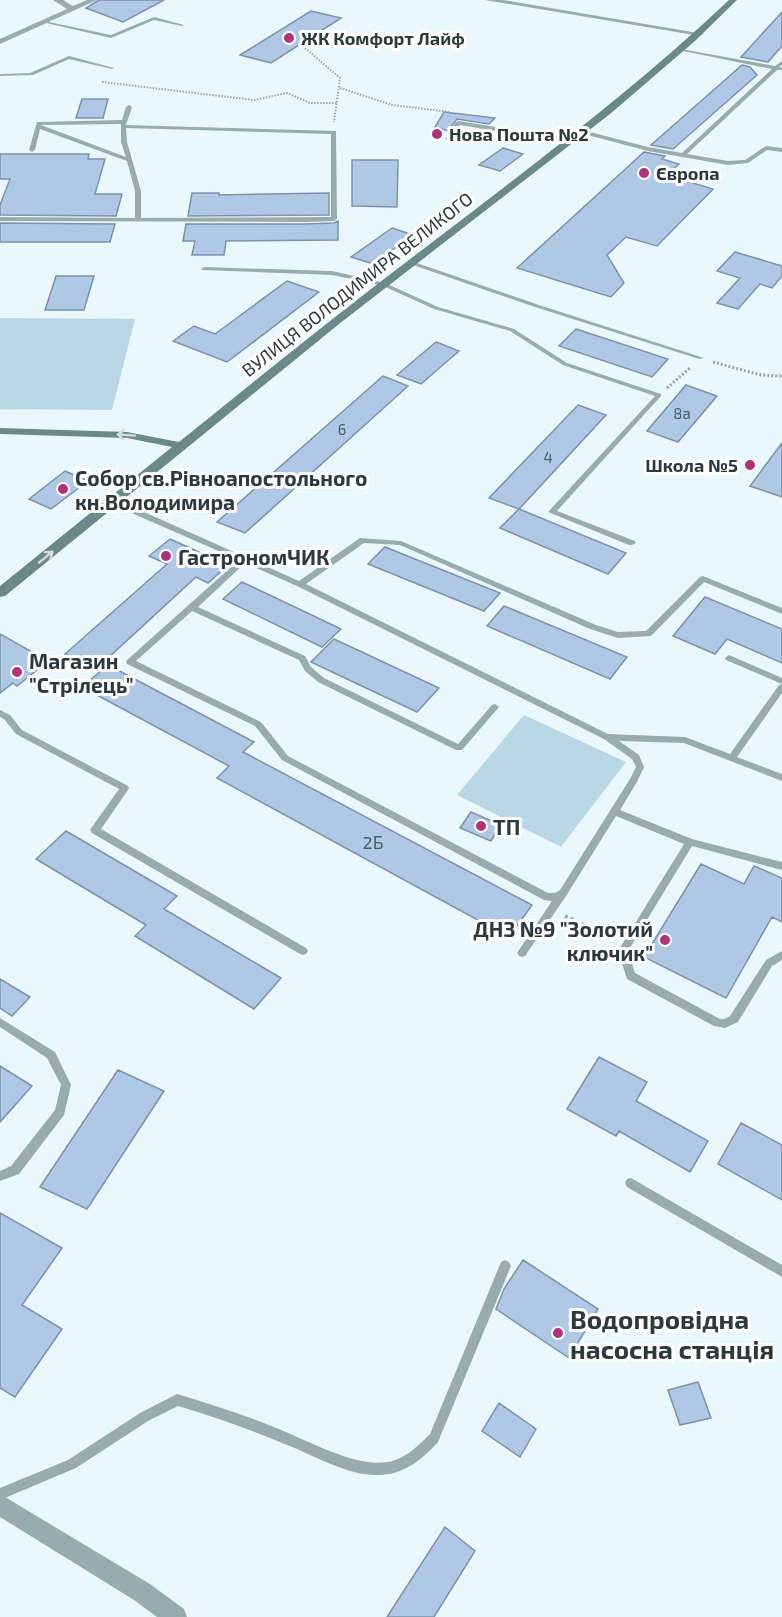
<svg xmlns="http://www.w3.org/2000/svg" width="782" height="1617" viewBox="0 0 782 1617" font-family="'Exo 2',sans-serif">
<rect width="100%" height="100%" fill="#eaf8fe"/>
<path fill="#b8d7e4" d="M0,318L135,319L112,410L0,409Z
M524,715L626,762L561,847L457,795Z"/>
<path fill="#aec8e5" stroke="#7c92a9" stroke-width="1.5" d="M99,0H164L123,22L86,8Z
M311,11L341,18L271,63L240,55Z
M782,12V46L768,62L741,57Z
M742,65L750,67L757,75L673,149L651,145Z
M82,99H108L103,118H76Z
M444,112L495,118L489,124L457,119L448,131L435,127Z
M503,148L523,154L500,171L479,165Z
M644,152L665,156L662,159L679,164L666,175L713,189L657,246L626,237L607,255L624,283L611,297L517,268Z
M0,154H89L88,159H105L95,194H122L116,216L0,215V205L10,179H0Z
M352,160H398L397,207L352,206Z
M192,193H219V195L329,193V215L188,216Z
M338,221V240L226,241L224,255H192L195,241H183L186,224H305L334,223Z
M0,223L115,224L110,242H0Z
M392,228L413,235L373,264L351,257Z
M735,252L782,266V276L772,288L760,284L738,309L717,303L740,278L717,271Z
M56,276H94L84,310H45Z
M287,281L319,292L227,362L173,341L194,326L215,334Z
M576,329L668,359L652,377L559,346Z
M436,342L459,351L421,384L397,375Z
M383,376L408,386L245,533L217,522Z
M686,385L717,396L678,442L647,431Z
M578,405L606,415L519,509L489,498Z
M782,443V497L750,486Z
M65,471L88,481L51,509L29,499Z
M519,509L626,553L608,574L500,528Z
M170,539L228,565L208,583L196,577L96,669L65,654L167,564L149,556Z
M385,547L500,593L484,611L368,564Z
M242,582L341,629L322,647L223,599Z
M705,597L782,629V663L727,639L715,654L673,636Z
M504,606L627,657L610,679L487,626Z
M0,634L48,661L17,686L13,683L0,693Z
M334,639L439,688L417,712L311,662Z
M108,665L254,742L243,752L532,905L509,937L217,778L229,766L82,687Z
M471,812L501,825L491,841L460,828Z
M66,831L177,896L164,909L281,978L254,1009L135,936L146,925L36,859Z
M701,864L744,884L754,866L782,878V922L772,917L726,998L644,957Z
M0,979L30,997L12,1016L0,1008Z
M599,1057L647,1082L636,1101L708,1141L690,1172L619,1131L616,1136L567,1109Z
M0,1066L32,1086L0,1122Z
M118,1070L164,1091L87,1209L40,1187Z
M741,1123L782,1145V1200L718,1164Z
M0,1213L62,1248L22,1305L62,1329L15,1397L0,1388Z
M523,1260L598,1309L569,1358L496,1309L504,1289Z
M698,1382L711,1418L680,1425L668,1390Z
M499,1403L536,1429L520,1457L482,1431Z
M445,1527L475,1551L434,1617H387Z"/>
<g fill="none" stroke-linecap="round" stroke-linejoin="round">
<path stroke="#9aa8ae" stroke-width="2" stroke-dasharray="1.5 1.5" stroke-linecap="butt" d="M305,48L340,78L334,122
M102,82L254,100L287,93L310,103H337
M340,88L392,105L450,112"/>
<path stroke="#9aa8ae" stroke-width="3" stroke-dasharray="2 2" stroke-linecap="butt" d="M713,362L761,375L782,376
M667,388L691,367"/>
<path stroke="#9aa8ae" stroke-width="4" stroke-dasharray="3 3" stroke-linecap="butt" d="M565,916L613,939"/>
<path fill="#98acae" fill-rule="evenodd" d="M154,17L184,25L182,26L154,20L111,38L42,22L44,21L111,35Z
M681,49L775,66L782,61V65L779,67L782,68V70H777L687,154L728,161L745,160L766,146L782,148V152L767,150L748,163L728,165L648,151L580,133V131L582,130L648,147L682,153L772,69L683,51L681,50Z
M69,56L114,68L112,69L69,59L33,75L0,76V74L30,73Z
M129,105L132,107L126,125L336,131L337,219L334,221L305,222L0,221V217L135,218V191L127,161L40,129L35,150L32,152L29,150L37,122L122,120L126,107ZM121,124V142L126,157L41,125ZM126,128L331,134V217L141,218V191L127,142Z
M458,121L570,139L573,141L570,143L460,125L451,140H447L446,139L455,123Z
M410,262H414L539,305L704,358L699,359L535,307L410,264Z
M204,267L332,271L385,283L438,307L514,329L567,363L661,394V396L557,511L635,541L636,543L632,545H629L548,512L655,396L563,365L510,331L434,309L381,285L332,275L202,270L201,269Z
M111,500H117L299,581L360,538L401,541L596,625L618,632L646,631L700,577L703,576L782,608V614L704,582L651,636L618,638L590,629L400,545L364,543L306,584L608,734L685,737L730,754L779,685L782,684V693L737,757L782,774V781L684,743L619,741L639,755L644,767L637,782L620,810L692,839L782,862V870L692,846L628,951L635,973L720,1019H724L730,1016L766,960L782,951V960L772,966L738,1022L725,1028L714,1026L627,979L618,951L684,844L616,816L566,896L525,956L522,957L519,956L517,953L519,950L552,901L544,900L282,760L255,726L127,664L126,662L127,660L239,560L111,504ZM245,563L297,586L604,739L632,759L636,767L630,779L560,890L555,893H548L288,756L261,722L136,661L192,611L299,660L305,671L318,682L456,750H462L499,707L495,704L492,705L458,744L324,678L311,667L305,656L198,607Z
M729,655L782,678V684L726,660L725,658Z
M0,710L10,715L22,730L128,786L129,788L128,790L101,829L306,948L308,951L306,954L303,955L300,954L92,833L90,830L92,827L119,789L16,734L4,719L0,717Z
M0,1018L55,1052L71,1085L64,1115L19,1174L0,1181V1171L11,1166L55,1110L61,1085L47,1058L0,1027Z
M631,1178L782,1265V1277L627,1187L625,1183L627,1179Z
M505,1260L509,1262L511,1266L438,1442C423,1459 403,1475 379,1475C347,1476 316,1456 287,1445C251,1430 215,1417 178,1406L148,1421L76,1468L0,1500V1488L68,1460L140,1413L177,1394C210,1404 242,1414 274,1427C305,1439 355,1468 388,1462C405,1459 418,1446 430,1434L501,1262Z"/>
<path fill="#98acae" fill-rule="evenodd" d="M53,0H63L73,6L87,0H97L0,44V39L67,9Z
M485,0H503L704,34L700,36Z
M0,1494L150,1584L184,1609L187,1617H157L134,1600L0,1517Z"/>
<path fill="#6b898b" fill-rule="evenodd" d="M729,0H737L695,41L610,114L339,324L5,596L0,597V586L172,447L127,438L0,434V428L127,432L179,442C261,376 342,310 426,247C529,168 634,90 729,0Z"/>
</g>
<defs><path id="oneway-shaft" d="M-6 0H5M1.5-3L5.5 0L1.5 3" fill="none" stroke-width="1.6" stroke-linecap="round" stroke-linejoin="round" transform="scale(1.5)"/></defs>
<g stroke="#d3dcdc">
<use href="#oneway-shaft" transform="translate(126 435) rotate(-176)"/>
<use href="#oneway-shaft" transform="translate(46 557) rotate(-39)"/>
</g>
<g fill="#b2317b" stroke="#fff" stroke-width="2">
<circle cx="289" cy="38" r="6"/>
<circle cx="437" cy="134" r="6"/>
<circle cx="644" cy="173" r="6"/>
<circle cx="750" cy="465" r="6"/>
<circle cx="63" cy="489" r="6"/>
<circle cx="166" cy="556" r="6"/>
<circle cx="17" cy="672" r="6"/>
<circle cx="481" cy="826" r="6"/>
<circle cx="665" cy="940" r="6"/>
<circle cx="558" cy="1333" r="6"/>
</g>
<g text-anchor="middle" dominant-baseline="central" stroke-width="6" stroke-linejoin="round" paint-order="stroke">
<g font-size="15" fill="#4c5e69">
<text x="682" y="413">8а</text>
<text x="342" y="429">6</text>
<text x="548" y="457">4</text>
</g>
<g font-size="18" font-weight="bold" fill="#2c3a40" stroke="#fff" text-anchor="start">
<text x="301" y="38">ЖК Комфорт Лайф</text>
<text x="449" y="134">Нова Пошта №2</text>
<text x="656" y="173">Європа</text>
<text x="738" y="465" text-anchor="end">Школа №5</text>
</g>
<g font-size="18" fill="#2c3a40" stroke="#fff">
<text transform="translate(357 284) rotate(-38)">ВУЛИЦЯ ВОЛОДИМИРА ВЕЛИКОГО</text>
</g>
<g font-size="18" fill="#4c5e69">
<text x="373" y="842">2Б</text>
</g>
<g font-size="21" font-weight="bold" fill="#2c3a40" stroke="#fff" text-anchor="start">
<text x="75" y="477">Собор св.Рівноапостольного<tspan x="75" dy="24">кн.Володимира</tspan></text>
<text x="178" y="556">ГастрономЧИК</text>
<text x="29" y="660">Магазин<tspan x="29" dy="24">"Стрілець"</tspan></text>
<text x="493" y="826">ТП</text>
<text x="653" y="928" text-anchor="end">ДНЗ №9 "Золотий<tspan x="653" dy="24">ключик"</tspan></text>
</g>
<g font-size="26" font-weight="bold" fill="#2c3a40" stroke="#fff" text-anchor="start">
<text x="570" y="1318">Водопровідна<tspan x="570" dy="30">насосна станція</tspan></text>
</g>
</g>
</svg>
